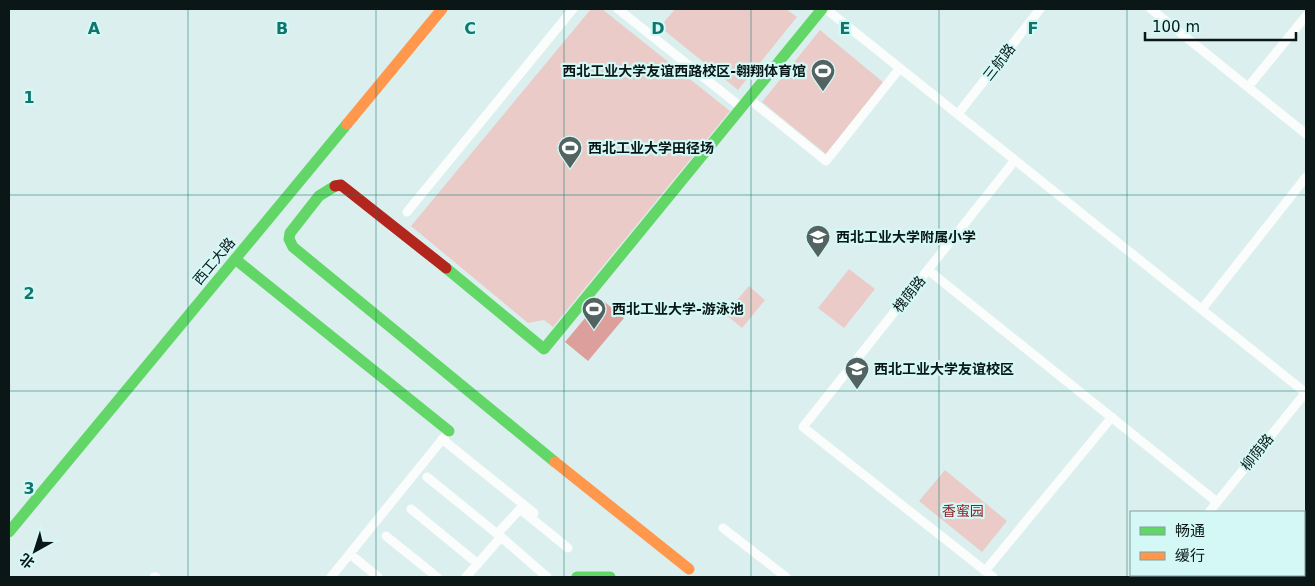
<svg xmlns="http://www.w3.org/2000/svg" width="1315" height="586" viewBox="0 0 1315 586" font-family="'DejaVu Sans','Noto Sans SC',sans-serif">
<rect width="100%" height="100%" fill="#dbf0ee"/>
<path fill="#eacbc8" d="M591,9H602L730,111L553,327L544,320L528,323L411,226Z
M675,9H786L797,17L738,90L660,27Z
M820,30L884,83L826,154L762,102Z
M849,269L875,289L844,328L818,308Z
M749,286L765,300L742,328L725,314Z
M945,470L1007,521L982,552L919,501Z"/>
<path fill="#dd9f9c" d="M601,299L624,318L588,361L565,342Z"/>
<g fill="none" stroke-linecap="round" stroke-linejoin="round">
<path stroke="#fafdfc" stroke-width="9" d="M618,9L741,107
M826,9L1306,393
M1151,9L1306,134
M1248,87L1306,16
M748,98L826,161L900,68
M958,114L1040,9
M407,212L573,9
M928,270L1217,502
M1202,309L1306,177
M442,439L534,513
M427,477L501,537L466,577
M411,509L478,564
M1209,512L1306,392
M723,528L786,577
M497,534L520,509L568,548
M386,536L437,577
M501,537L547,577
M350,554L378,577
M985,571L1112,417
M154,577H156
M331,577L449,431
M993,577L803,427L1015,160
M1156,577L1158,575"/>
<path stroke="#63d668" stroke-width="11" d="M335,186L319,196L290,233L289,239L293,247L555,462
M235,259L449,431
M446,268L544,349L822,9
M9,532L347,124
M577,577H610"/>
<path stroke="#ff974d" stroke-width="11" d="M347,124L442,9
M555,462L689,569"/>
<path stroke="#b3261e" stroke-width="11" d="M335,186L341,185L446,268"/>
</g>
<path fill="none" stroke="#0f766e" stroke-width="1" stroke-opacity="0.55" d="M188,9V577M376,9V577M564,9V577M751,9V577M939,9V577M1127,9V577M9,195H1306M9,391H1306"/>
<defs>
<symbol id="stadium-pin" viewBox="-11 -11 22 30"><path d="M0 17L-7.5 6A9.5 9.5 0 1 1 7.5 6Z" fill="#536362" stroke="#d3f8f5"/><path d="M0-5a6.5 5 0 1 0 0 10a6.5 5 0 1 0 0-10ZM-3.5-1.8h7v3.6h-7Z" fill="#fff"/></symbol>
<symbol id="school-pin" viewBox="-11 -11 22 30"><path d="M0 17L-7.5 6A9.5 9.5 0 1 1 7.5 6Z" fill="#536362" stroke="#d3f8f5"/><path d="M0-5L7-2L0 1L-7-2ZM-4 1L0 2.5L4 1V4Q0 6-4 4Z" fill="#fff"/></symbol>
<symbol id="university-pin" viewBox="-11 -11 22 30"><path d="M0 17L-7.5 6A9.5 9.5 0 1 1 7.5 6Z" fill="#536362" stroke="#d3f8f5"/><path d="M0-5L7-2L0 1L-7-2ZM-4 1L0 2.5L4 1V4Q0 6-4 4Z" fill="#fff"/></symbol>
</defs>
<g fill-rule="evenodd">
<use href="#stadium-pin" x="809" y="57" width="28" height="38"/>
<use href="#stadium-pin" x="556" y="134" width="28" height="38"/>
<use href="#school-pin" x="804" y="223" width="28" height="38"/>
<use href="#stadium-pin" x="580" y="295" width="28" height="38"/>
<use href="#university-pin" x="843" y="355" width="28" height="38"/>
</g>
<g text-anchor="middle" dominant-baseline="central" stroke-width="4.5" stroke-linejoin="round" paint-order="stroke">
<g font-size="14" fill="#0a1716" stroke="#d3f8f5">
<text transform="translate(999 62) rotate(-52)">三航路</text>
<text transform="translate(214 261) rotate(-50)">西工大路</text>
<text transform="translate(909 294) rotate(-51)">槐荫路</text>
<text transform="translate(1257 452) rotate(-51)">柳荫路</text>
</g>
<g font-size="14" font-weight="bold" fill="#0a1716" stroke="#d3f8f5" text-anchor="start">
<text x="806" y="71" text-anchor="end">西北工业大学友谊西路校区-翱翔体育馆</text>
<text x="588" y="148">西北工业大学田径场</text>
<text x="836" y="237">西北工业大学附属小学</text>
<text x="612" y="309">西北工业大学-游泳池</text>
<text x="874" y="369">西北工业大学友谊校区</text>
</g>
<g font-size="14" fill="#921c26" stroke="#d3f8f5">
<text x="963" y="511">香蜜园</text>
</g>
</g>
<g font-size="16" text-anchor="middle" font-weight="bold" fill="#0f766e" stroke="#d3f8f5" stroke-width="4.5" stroke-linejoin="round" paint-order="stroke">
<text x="94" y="34">A</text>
<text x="282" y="34">B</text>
<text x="470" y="34">C</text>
<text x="658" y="34">D</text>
<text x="845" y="34">E</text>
<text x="1033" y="34">F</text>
<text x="29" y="103">1</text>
<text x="29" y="299">2</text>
<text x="29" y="494">3</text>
</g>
<rect width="1315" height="586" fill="none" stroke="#0a1716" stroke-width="20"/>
<rect x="1130" y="511" width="175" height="65" fill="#d3f8f5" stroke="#839e9c"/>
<rect x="1140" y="527" width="25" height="8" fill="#63d668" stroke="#839e9c"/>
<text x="1175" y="536" font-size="15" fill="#0a1716">畅通</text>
<rect x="1140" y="552" width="25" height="8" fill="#ff974d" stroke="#839e9c"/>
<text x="1175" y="561" font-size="15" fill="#0a1716">缓行</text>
<g transform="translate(35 551) rotate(219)" stroke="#d3f8f5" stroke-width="4" paint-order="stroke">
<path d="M0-4L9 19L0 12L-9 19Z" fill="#0a1716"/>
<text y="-8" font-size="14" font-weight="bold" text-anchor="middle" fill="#0a1716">北</text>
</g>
<path d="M1145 32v8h151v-8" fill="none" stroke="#0a1716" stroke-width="2.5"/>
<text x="1152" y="32" font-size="15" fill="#0a1716" stroke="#d3f8f5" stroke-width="4" paint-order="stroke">100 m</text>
</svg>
